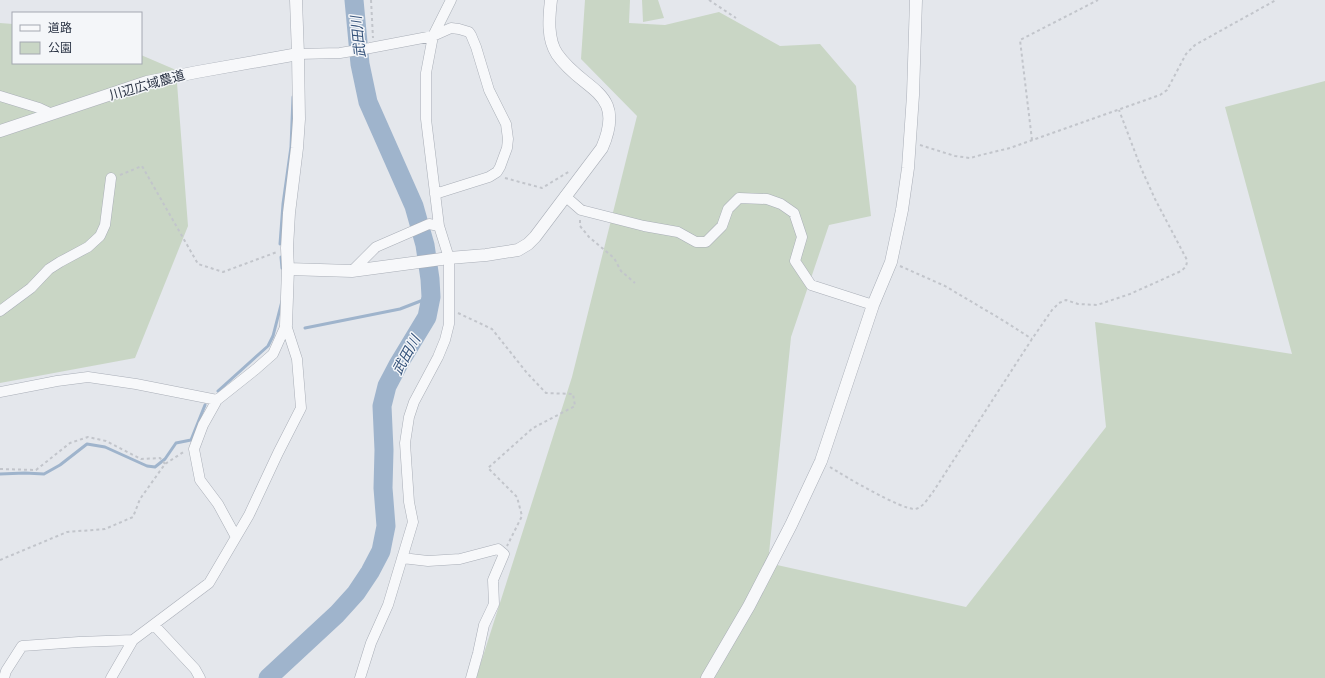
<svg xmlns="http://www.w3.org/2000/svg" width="1325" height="678" viewBox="0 0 1325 678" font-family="'Roboto Condensed','Noto Sans JP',sans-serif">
<rect width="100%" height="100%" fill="#e4e7ec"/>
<path fill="#c9d6c5" d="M585,0H630L629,23L665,25L719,12L780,46L820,44L856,86L871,216L829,225L791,337L768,563L966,607L1106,427L1095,322L1292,354L1225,107L1325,81V678H476L572,377L637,116L581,59Z
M642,0H658L664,18L643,22Z
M0,23L13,24V63H141V55L176,70L188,226L135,358L0,383Z"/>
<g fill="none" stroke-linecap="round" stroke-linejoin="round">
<path stroke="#9fb4cc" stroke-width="3" d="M280,244L283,204L291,147L293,97
M281,257L282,268
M305,328L400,309L431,297
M218,391L268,346L273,336L282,301
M0,474L25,473L44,474L60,465L87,444L105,447L147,466L155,467L165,459L176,443L191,440L205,405"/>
<path stroke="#9fb4cc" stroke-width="19" d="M268,678L337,614L356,593L370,572L381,551L386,526L383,488L384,450L382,406L387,386L398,365L427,317L431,297L430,279L425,245L414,206L368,102L360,64L354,0"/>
<defs>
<path id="minor" d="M298,54L340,53L370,48L433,36L451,28L459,29L469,32L471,35L476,47L489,90L506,124L508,139L507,148L500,167L497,172L489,177L435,194
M0,96L39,108L52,114
M565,196L581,210L644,226L678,232L696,242H706L722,226L728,209L739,198L767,199L781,204L794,213L802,237L795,261L811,285L873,305
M352,271L376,247L429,224L439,226
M0,311L31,288L49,269L60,262L88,247L100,236L105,225L111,178
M0,392L57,381L88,377L136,384L217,400
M236,537L218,504L200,480L194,449L203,425L217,400L256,369L273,354L286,325
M402,558L428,561L460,559L498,549L504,554L493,580L494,604L484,625L478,653L471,678
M154,625L195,669L200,678
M4,678L6,671L22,646L79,642L133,640
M111,678L133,640L209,583L249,515L278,453L301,408L297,359L286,325
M360,678L371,643L388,605L413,522L409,502L405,443L409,417L414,402L438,357L445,340L449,324V258L439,226L426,119V73L433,36L451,0"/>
<path id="tertiary" d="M0,131L147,82L197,72L298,54
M288,269L352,271L449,258L486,255L518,250L528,244L535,237L602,148C627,90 583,92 557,54C547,39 549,17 551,0
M286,325L288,269L287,248L289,213L297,148L299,119L298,54L296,0
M707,678L749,606L791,525L821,461L873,305L891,262L902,210L908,168L913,95L916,0"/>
</defs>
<use href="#minor" stroke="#a9aeb7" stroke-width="11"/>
<use href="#tertiary" stroke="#a9aeb7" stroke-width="13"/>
<path stroke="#c2c5cb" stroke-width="2" stroke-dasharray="3 3" stroke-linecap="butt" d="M371,0L373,38
M709,0L736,18
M1032,140L1020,40L1098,0
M920,145L955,156L970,158L981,155L1010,148L1160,95L1167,90L1186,54L1195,45L1276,0
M120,175L142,166L198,264L223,272L277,252
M505,178L542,188L570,171
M580,220V226L589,237L614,258L621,271L635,283
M900,266L945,286L1004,321L1032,339
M458,313L492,329L527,373L546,393L573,394L575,406L533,428L488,468L517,497L522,516L507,546
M830,467C844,476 902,510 915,509C923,508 928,498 933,492L1032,339L1052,310L1059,303L1066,300L1078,304L1097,305L1130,294L1179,272C1184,269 1187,267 1187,260L1155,199L1141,168L1119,110
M0,469L36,470L70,443L88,437L106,441L141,459L160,458L165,464
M0,560L67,532L105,529L133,517L140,499L165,464L185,451"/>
<use href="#minor" stroke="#f7f8fa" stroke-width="10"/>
<use href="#tertiary" stroke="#f7f8fa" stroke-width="12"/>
</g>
<g text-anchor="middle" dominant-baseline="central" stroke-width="3" stroke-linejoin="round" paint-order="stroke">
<g font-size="13" fill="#2b3445" stroke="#f4f6f9">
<text transform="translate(147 85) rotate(-16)">川辺広域農道</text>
</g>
<g font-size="14" font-style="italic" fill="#34527a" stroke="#f4f6f9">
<text transform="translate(358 37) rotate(-96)">武田川</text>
<text transform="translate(406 355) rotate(-61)">武田川</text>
</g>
</g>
<rect x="12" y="12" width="130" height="52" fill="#f4f6f9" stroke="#a4a8b1"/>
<rect x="20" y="25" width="20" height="6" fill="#f7f8fa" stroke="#a4a8b1"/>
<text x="48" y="32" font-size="12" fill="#2b3445">道路</text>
<rect x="20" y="42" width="20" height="12" fill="#c9d6c5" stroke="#a4a8b1"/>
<text x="48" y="52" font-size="12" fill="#2b3445">公園</text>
</svg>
